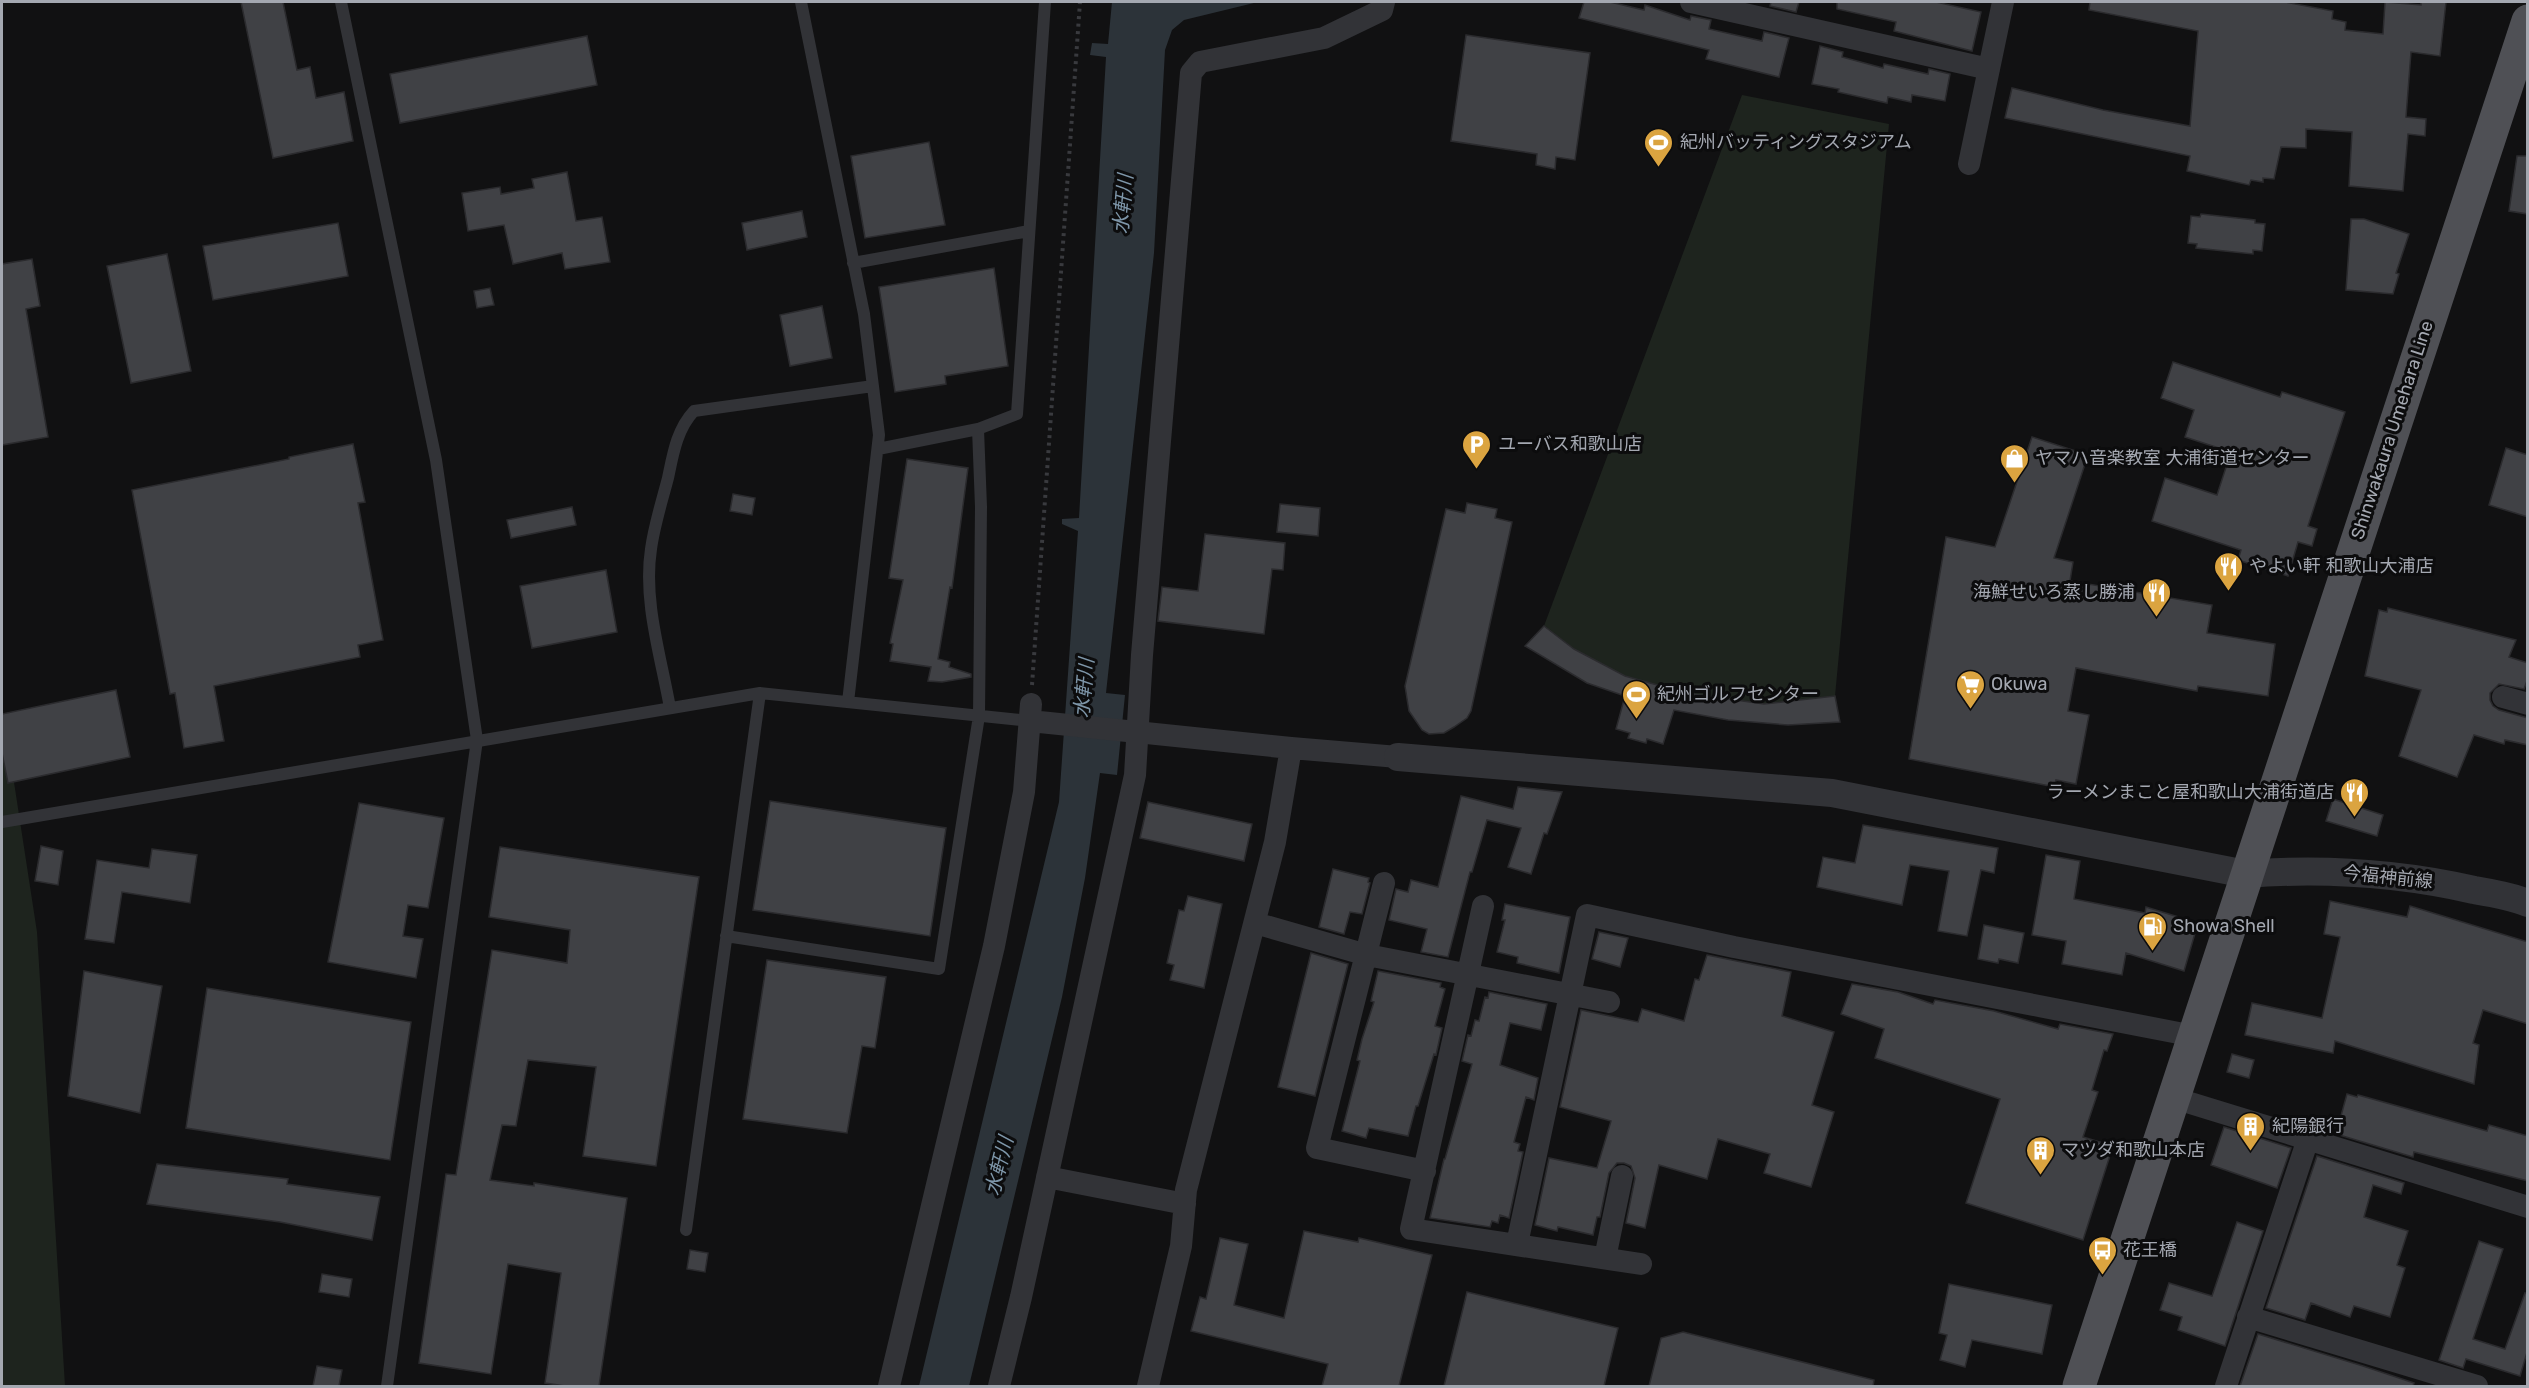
<svg xmlns="http://www.w3.org/2000/svg" width="2529" height="1388" viewBox="0 0 2529 1388" font-family="Rubik,'Noto Sans JP',sans-serif">
<rect width="100%" height="100%" fill="#111112"/>
<path fill="#1e241e" d="M1742,95L1889,124L1835,696L1764,704L1686,693L1625,676L1574,649L1544,626Z
M2,704L37,932L65,1386H2Z"/>
<path fill="#2c3339" d="M1112,2H1258L1184,20L1172,30L1165,50L1154,253L1106,693L1125,695L1117,775L1100,773L1085,878L1062,997L969,1386H919L1059,802L1078,531L1062,524V519L1079,518L1106,57L1090,55L1092,43L1108,44Z"/>
<path fill="#404145" stroke="#2b2b2e" stroke-width="1.5" d="M241,2H283L297,70L310,67L316,98L344,92L353,141L273,158Z
M1584,2H1610L1644,10L1645,5L1690,20L1691,16L1711,20L1709,29L1762,41L1764,32L1789,38L1779,77L1706,59L1709,50L1579,18Z
M1771,2H1799L1796,12L1770,6Z
M1837,2H1936L1981,12L1972,51L1894,31L1896,22L1837,9Z
M2090,2H2285L2333,11L2332,19L2346,22L2345,30L2383,34L2385,2L2421,5V2H2446L2440,56L2411,52L2406,117L2426,119L2425,136L2408,134L2403,191L2349,186L2352,132L2306,129V148L2281,147L2274,179L2263,178V182L2251,180L2249,185L2187,171L2190,156L2005,118L2012,88L2103,110L2190,126L2198,31L2089,10Z
M1466,35L1590,53L1575,160L1556,157L1555,169L1536,165L1537,154L1451,141Z
M587,36L597,85L400,123L390,74Z
M1820,46L1843,52L1842,57L1883,68L1884,64L1928,74L1929,69L1950,74L1945,101L1912,95L1911,102L1888,97L1887,103L1838,92L1839,89L1812,84Z
M929,142L945,225L865,238L851,156Z
M2517,156H2528V214L2509,211Z
M567,172L576,221L602,217L610,262L565,269L562,253L513,264L504,225L468,231L462,193L500,187L501,194L534,188L532,179Z
M802,211L807,237L747,250L742,223Z
M2201,214L2255,220V223L2265,224L2262,251L2253,250V254L2196,248L2197,244L2188,243L2191,216L2200,217Z
M2351,219H2364L2409,234L2396,273L2399,274L2393,294L2346,290Z
M338,223L348,276L213,300L203,246Z
M167,254L191,371L131,383L107,266Z
M32,259L40,306L26,309L48,437L2,445V264Z
M994,268L1008,366L945,376L946,384L895,392L879,287Z
M490,288L494,305L477,308L474,291Z
M822,306L832,358L790,366L780,315Z
M2173,362L2280,397L2282,392L2345,412L2308,526L2317,529L2312,546L2298,542L2288,576L2238,560L2241,550L2152,521L2165,478L2217,495L2231,452L2185,437L2194,410L2161,398Z
M2032,437L2088,455L2054,558L2073,562L2070,581L2212,605L2207,633L2275,644L2268,696L2198,686L2197,691L2076,668L2068,711L2089,715L2076,784L2056,780L2055,787L1909,759L1946,537L1995,547Z
M353,444L365,502L358,503L383,640L358,645L360,657L214,686L224,741L184,748L175,693L170,694L132,490L289,459V457Z
M2506,448L2528,455V517L2489,505Z
M907,459L968,468L952,588L950,587L938,659L950,662L949,667L971,674V677L942,682L928,681L931,667L890,661L893,644L890,643L903,580L889,578Z
M733,494L755,498L752,515L730,511Z
M1467,503L1497,509L1495,518L1512,522L1471,711L1467,718L1454,727L1444,733L1429,734L1422,730L1409,711L1405,686L1446,509L1465,513Z
M1280,504L1320,508L1318,536L1277,532Z
M572,507L576,525L511,538L507,520Z
M1205,534L1285,543L1283,570L1272,569L1264,634L1158,621L1162,587L1198,591Z
M606,570L617,632L532,648L520,586Z
M2388,608L2516,640L2509,657L2528,663V678L2524,689L2499,684L2490,693V700L2493,706L2499,710L2528,718V745L2505,740L2504,744L2474,735L2457,777L2399,756L2421,690L2365,676L2379,610L2387,612Z
M1544,626L1574,649L1625,676L1686,693L1764,704L1835,696L1840,722L1788,725L1728,720L1674,710L1663,744L1647,739L1646,743L1628,738L1630,733L1616,729L1625,696L1587,683L1525,646Z
M116,690L130,757L8,783L2,753V714Z
M1518,787L1562,792L1547,834L1544,833L1531,874L1508,867L1521,828L1487,820L1472,872H1470L1448,957L1421,952L1427,929L1389,920L1396,889L1408,892L1411,880L1438,887L1461,796L1513,809Z
M2333,799L2383,815L2377,836L2326,821Z
M770,801L946,828L930,936L753,910Z
M1148,802L1252,824L1244,861L1140,838Z
M359,803L444,818L428,908L408,905L403,936L423,939L416,978L328,962Z
M1863,825L1998,848L1994,873L1981,870L1967,936L1938,931L1949,871L1910,865L1902,905L1817,887L1823,857L1855,863Z
M41,846L63,851L58,885L35,881Z
M500,847L699,877L656,1166L583,1156L596,1067L528,1060L516,1126L502,1125L490,1180L534,1186V1183L627,1198L599,1386H565L545,1383L561,1273L508,1264L491,1374L419,1363L446,1174L456,1175L492,950L567,963L570,930L489,917Z
M152,849L197,855L190,903L122,892L114,943L85,939L97,860L149,868Z
M2046,855L2080,861L2074,899L2145,913L2146,907L2198,923L2184,971L2126,953L2122,975L2062,964L2066,941L2032,935Z
M1333,869L1369,878L1368,882L1370,883L1362,914L1350,912L1344,934L1319,927Z
M1188,896L1222,904L1204,988L1170,980L1174,965L1167,963L1179,910L1184,911Z
M2330,901L2407,917L2410,906L2528,942V1024L2483,1010L2473,1043L2479,1045L2474,1084L2335,1041L2333,1053L2245,1035L2252,1003L2322,1018L2340,937L2324,934Z
M1505,904L1570,917L1559,973L1517,963L1518,957L1497,952L1505,920H1502Z
M1984,925L2024,933L2018,963L1999,959L1998,963L1978,959Z
M1599,932L1628,938L1620,967L1592,959Z
M1311,953L1348,964L1315,1096L1278,1087Z
M1707,955L1791,972L1782,1016L1834,1032L1812,1105L1834,1112L1811,1187L1764,1173L1770,1154L1718,1139L1707,1179L1659,1165L1645,1228L1626,1223L1635,1178L1631,1166L1624,1163H1617L1609,1173L1600,1217H1597L1593,1235L1558,1227L1557,1231L1535,1225L1549,1158L1597,1168L1611,1121L1560,1107L1581,1010L1638,1022L1642,1009L1684,1021L1695,979L1699,980Z
M767,960L886,977L875,1048L862,1046L847,1133L743,1119Z
M84,971L162,986L140,1113L68,1096Z
M1378,971L1441,983L1440,987L1445,989L1435,1026L1442,1028L1436,1055L1434,1054L1418,1106H1416L1408,1136L1369,1128L1366,1138L1342,1131L1360,1061L1357,1060L1362,1039L1374,1002L1371,1001Z
M1852,984L1898,992L1933,1004L1935,1000L1994,1011L2058,1029L2060,1024L2113,1034L2107,1051L2104,1050L2092,1090L2098,1092L2083,1137L2113,1146L2083,1240L1966,1203L2000,1099L1875,1058L1884,1029L1841,1014Z
M207,988L411,1022L390,1160L186,1128Z
M1489,992L1547,1004L1541,1030L1510,1023L1500,1065L1538,1078L1534,1100L1526,1097L1514,1142L1520,1144L1518,1151L1523,1152L1509,1218L1500,1215L1498,1223L1492,1221L1490,1227L1430,1218L1444,1159H1445L1472,1064L1462,1061L1468,1035L1471,1036L1475,1020L1479,1021L1485,997L1488,998Z
M2232,1054L2254,1060L2249,1078L2227,1072Z
M2347,1094L2357,1097L2358,1095L2487,1131L2489,1125L2528,1136V1181L2414,1152L2413,1157L2336,1134Z
M2224,1127L2291,1148L2277,1188L2211,1165Z
M2317,1156L2404,1183L2401,1194L2373,1185L2364,1217L2408,1231L2397,1265L2405,1268L2390,1317L2354,1306L2350,1317L2311,1303L2305,1320L2266,1308Z
M157,1164L288,1179L287,1184L380,1197L372,1240L280,1222L147,1204Z
M2237,1222L2263,1231L2225,1346L2178,1330L2182,1317L2160,1310L2169,1283L2212,1296Z
M1304,1231L1358,1242L1359,1238L1432,1255L1399,1386H1322L1328,1364L1191,1331L1200,1297L1206,1299L1220,1238L1248,1244L1234,1305L1284,1318Z
M2479,1241L2503,1249L2473,1339L2505,1349L2525,1293L2528,1294V1349L2520,1376L2466,1359L2463,1368L2439,1360Z
M690,1250L708,1253L705,1272L687,1269Z
M322,1274L352,1279L349,1297L319,1292Z
M1949,1284L2052,1305L2042,1354L1972,1340L1965,1367L1940,1360L1947,1335L1939,1333Z
M1467,1292L1618,1328L1604,1386H1444Z
M1683,1332L1874,1380L1873,1386H1649L1661,1338Z
M2258,1334L2363,1366L2414,1383L2413,1386H2240Z
M317,1366L342,1370L339,1386H313Z"/>
<g fill="none" stroke-linecap="round" stroke-linejoin="round">
<path stroke="#393a3e" stroke-width="4" stroke-dasharray="3 4.5" stroke-linecap="butt" d="M1032,685L1080,2"/>
<path stroke="#323337" stroke-width="12" d="M341,2L436,460L477,740L387,1386
M801,2L864,314L879,435L848,702
M853,263L1029,231
M878,449L978,429L1017,414L1045,2
M670,708C661,657 643,601 651,549C654,526 662,501 668,478C673,454 677,429 694,411L873,386
M2,822L760,693L1030,721
M726,936L939,969L979,716L981,507L978,429
M686,1230L760,693"/>
<path stroke="#323337" stroke-width="22" d="M1691,2L1989,69
M1969,164L2003,2
M2503,697L2528,704
M1030,721L1291,748L1398,757
M1384,883L1317,1148L1425,1171
M1483,906L1411,1229L1641,1264
M1255,923L1367,955L1609,1002
M2174,1098L2528,1207
M1047,1177L1185,1204
M1517,1244L1587,915L1734,947L2194,1036
M1605,1258L1622,1176
M2248,1317L2477,1386
M889,1386L994,946L1024,792L1031,704
M999,1386L1021,1297L1135,775L1142,655L1191,73L1200,62L1324,38L1382,10L1384,2
M1148,1386L1181,1246L1186,1190L1275,842L1291,748
M2226,1386L2308,1139"/>
<path stroke="#323337" stroke-width="28" d="M1398,757L1832,793L2246,874C2323,868 2399,873 2474,890C2492,893 2511,896 2528,903"/>
<path stroke="#4f5055" stroke-width="33" d="M2079,1386L2528,21"/>
</g>
<defs>
<symbol id="stadium-pin" viewBox="-11 -11 22 30"><path d="M0 17L-7.5 6A9.5 9.5 0 1 1 7.5 6Z" fill="#dba440" stroke="#0c0c0d"/><path d="M0-5a6.5 5 0 1 0 0 10a6.5 5 0 1 0 0-10ZM-3.5-1.8h7v3.6h-7Z" fill="#fff"/></symbol>
<symbol id="parking-pin" viewBox="-11 -11 22 30"><path d="M0 17L-7.5 6A9.5 9.5 0 1 1 7.5 6Z" fill="#dba440" stroke="#0c0c0d"/><path d="M-3.5-5.5H1a3.5 3.5 0 0 1 0 7H-1V5.5H-3.5ZM-1-3.4V-.6H.8a1.4 1.4 0 0 0 0-2.8Z" fill="#fff"/></symbol>
<symbol id="shop-pin" viewBox="-11 -11 22 30"><path d="M0 17L-7.5 6A9.5 9.5 0 1 1 7.5 6Z" fill="#dba440" stroke="#0c0c0d"/><path d="M-5-2.5h2.3a2.7 3.5 0 0 1 5.4 0H5L5.5 6h-11ZM-1.5-2.5h3a1.5 2.3 0 0 0-3 0Z" fill="#fff"/></symbol>
<symbol id="restaurant-pin" viewBox="-11 -11 22 30"><path d="M0 17L-7.5 6A9.5 9.5 0 1 1 7.5 6Z" fill="#dba440" stroke="#0c0c0d"/><path d="M-5-6h1v4h1v-4h1v4h1v-4h1v5L-1.5 .5V6h-2V.5L-5-1ZM5-6V6H3V1.5H1.5Q1.5-4 5-6Z" fill="#fff"/></symbol>
<symbol id="supermarket-pin" viewBox="-11 -11 22 30"><path d="M0 17L-7.5 6A9.5 9.5 0 1 1 7.5 6Z" fill="#dba440" stroke="#0c0c0d"/><path d="M-6-5.5h2.5l.6 2H6L4.5 2H-2.5L-4.4-4H-6ZM-1.5 3.2a1.3 1.3 0 1 0 .1 0ZM3 3.2a1.3 1.3 0 1 0 .1 0Z" fill="#fff"/></symbol>
<symbol id="fuel-pin" viewBox="-11 -11 22 30"><path d="M0 17L-7.5 6A9.5 9.5 0 1 1 7.5 6Z" fill="#dba440" stroke="#0c0c0d"/><path d="M-5.5-6h7V0h2V4h1.3V-2.5L3-4.5l.8-.8L6-3V5H2.5V1h-1V6h-7ZM-4.2-4.7v3.2H.2V-4.7Z" fill="#fff"/></symbol>
<symbol id="building-pin" viewBox="-11 -11 22 30"><path d="M0 17L-7.5 6A9.5 9.5 0 1 1 7.5 6Z" fill="#dba440" stroke="#0c0c0d"/><path d="M-4-6H4V6H1V3H-1V6H-4ZM-2.5-4.3h1.7v1.8h-1.7ZM.8-4.3h1.7v1.8H.8ZM-2.5-1h1.7V.8h-1.7ZM.8-1h1.7V.8H.8Z" fill="#fff"/></symbol>
<symbol id="bus-pin" viewBox="-11 -11 22 30"><path d="M0 17L-7.5 6A9.5 9.5 0 1 1 7.5 6Z" fill="#dba440" stroke="#0c0c0d"/><path d="M-5-6H5V4H4V6H2V4H-2V6H-4V4H-5ZM-3.5-4V0h7V-4ZM-3.5 1.2v1.5H-2V1.2ZM2 1.2v1.5H3.5V1.2Z" fill="#fff"/></symbol>
</defs>
<g fill-rule="evenodd">
<use href="#stadium-pin" x="1642" y="126" width="33" height="45"/>
<use href="#parking-pin" x="1460" y="428" width="33" height="45"/>
<use href="#shop-pin" x="1998" y="442" width="33" height="45"/>
<use href="#restaurant-pin" x="2212" y="550" width="33" height="45"/>
<use href="#restaurant-pin" x="2140" y="576" width="33" height="45"/>
<use href="#supermarket-pin" x="1954" y="668" width="33" height="45"/>
<use href="#stadium-pin" x="1620" y="678" width="33" height="45"/>
<use href="#restaurant-pin" x="2338" y="776" width="33" height="45"/>
<use href="#fuel-pin" x="2136" y="910" width="33" height="45"/>
<use href="#building-pin" x="2234" y="1110" width="33" height="45"/>
<use href="#building-pin" x="2024" y="1134" width="33" height="45"/>
<use href="#bus-pin" x="2086" y="1234" width="33" height="45"/>
</g>
<g text-anchor="middle" dominant-baseline="central" stroke-width="6" stroke-linejoin="round" paint-order="stroke">
<g font-size="18" fill="#a4a8b1" stroke="#0c0c0d" text-anchor="start">
<text x="1680" y="142">紀州バッティングスタジアム</text>
<text x="1498" y="444">ユーバス和歌山店</text>
<text x="2035" y="458">ヤマハ音楽教室 大浦街道センター</text>
<text x="2249" y="566">やよい軒 和歌山大浦店</text>
<text x="2135" y="592" text-anchor="end">海鮮せいろ蒸し勝浦</text>
<text x="1991" y="684">Okuwa</text>
<text x="1657" y="694">紀州ゴルフセンター</text>
<text x="2334" y="792" text-anchor="end">ラーメンまこと屋和歌山大浦街道店</text>
<text x="2173" y="926">Showa Shell</text>
<text x="2272" y="1126">紀陽銀行</text>
<text x="2061" y="1150">マツダ和歌山本店</text>
<text x="2123" y="1250">花王橋</text>
</g>
<g font-size="18" fill="#a4a8b1" stroke="#0c0c0d">
<text transform="translate(2392 430) rotate(-72)">Shinwakaura Umehara Line</text>
<text transform="translate(2388 877) rotate(6)">今福神前線</text>
</g>
<g font-size="20" font-style="italic" fill="#7e96a9" stroke="#0c0c0d">
<text transform="translate(1123 204) rotate(-85)">水軒川</text>
<text transform="translate(1084 688) rotate(-85)">水軒川</text>
<text transform="translate(999 1166) rotate(-76)">水軒川</text>
</g>
</g>
<rect width="2529" height="1388" fill="none" stroke="#a4a8b1" stroke-width="6"/>
</svg>
